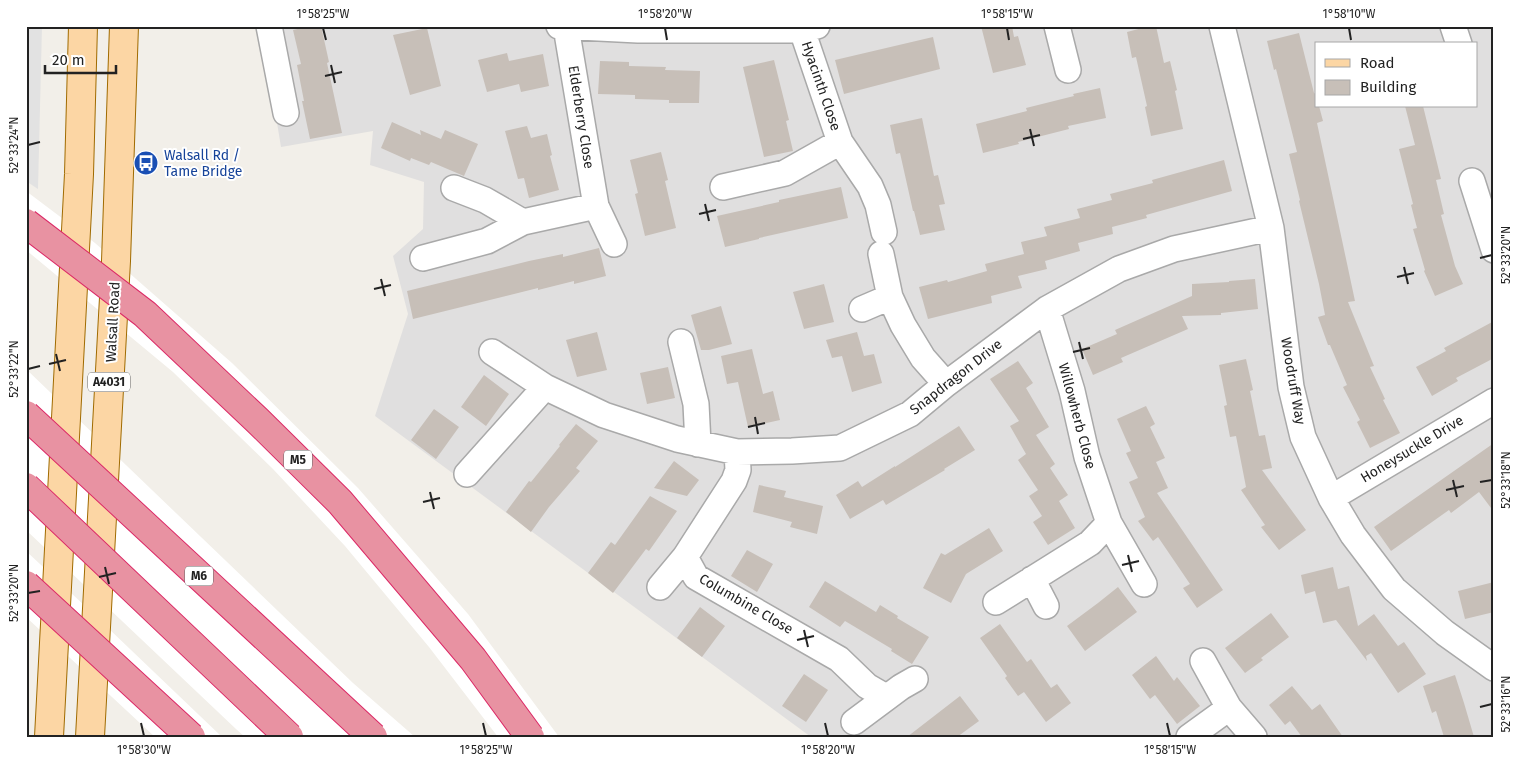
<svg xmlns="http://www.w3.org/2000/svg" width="1520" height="763" viewBox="0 0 1520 763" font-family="'Fira Sans',sans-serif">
<rect width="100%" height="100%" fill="#f2efe9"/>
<path fill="#e0dfdf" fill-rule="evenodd" d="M261,26H1494V737H811L375,416L408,314L393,256L423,229L424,182L370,165L373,131L281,147ZM1316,44H1476V106H1316Z"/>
<path fill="#e2e2e2" d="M26,26H42L38,189L26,181Z"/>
<path fill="#fff" d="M26,191L95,243L232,363L358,488L468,614L559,737H498L429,647L345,546L273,469L173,372L26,250Z
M26,369L353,683L415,737H245L236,729L26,530Z
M26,551L85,606L222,737H155L26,617Z"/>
<path fill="#c7bfb8" d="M311,26H321L329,62L327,63L342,133L310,139L302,101H304L297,65L301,64L293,30Z
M981,26H1012L1014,37L1018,36L1026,65L993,73Z
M1150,26H1156L1164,63L1170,61L1177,90L1175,91L1183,129L1151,136L1145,107L1147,106L1136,57L1132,58L1127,32Z
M427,28L441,86L410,95L393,35Z
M1299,33L1314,93L1316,94V106H1319L1323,121L1317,123L1355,301L1348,302L1374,366L1370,367L1385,399L1383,400L1400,433L1370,448L1357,422L1360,420L1343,387L1347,385L1330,345H1328L1318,317L1325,315L1319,284L1299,201L1300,200L1289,154L1297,152L1276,69L1274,70L1267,41Z
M933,37L940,69L844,94L835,60Z
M507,53L509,61L543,54L549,86L521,92L519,84L487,92L478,60Z
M774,60L789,120L786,121L793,151L764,157L743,67Z
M600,61L629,62V66L666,67L665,70L700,71L699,103H669V100L635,99V95L598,94Z
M1100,88L1106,118L1068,126L1069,129L1018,142L1019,144L983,153L976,124L1027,111L1026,108L1074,96L1073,94Z
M1405,106H1423L1441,179L1436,180L1444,214L1441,215L1455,266L1463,284L1435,296L1424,271L1425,270L1413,229L1417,228L1411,205L1413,204L1399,149L1415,145Z
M922,118L934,176L938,175L945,204L939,205L945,230L920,235L914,211H913L900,153L896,154L890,125Z
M392,122L421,135L420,130L441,139L445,130L478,144L464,176L431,162L429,165L411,158L410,161L381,148Z
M527,126L531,138L547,134L552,155L550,156L559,190L529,198L524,178L518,179L505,131Z
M661,152L668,180L665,181L676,228L645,236L635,194L638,193L630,160Z
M1224,160L1232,191L1146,215L1147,218L1112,227L1113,234L1078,243L1080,251L1045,261L1047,269L1018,276L1022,288L991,296L992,303L928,319L919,287L947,280L948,282L987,271L985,264L1024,254L1021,242L1047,236L1044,227L1080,218L1077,209L1112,200L1110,194L1153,183L1152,180Z
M841,187L848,218L759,238V239L725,247L717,216L779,202V200Z
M599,248L606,276L574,284V281L538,290V288L413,319L407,291L529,261L563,254V257Z
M1255,279L1258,309L1221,313V315L1182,316L1188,329L1121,358L1123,362L1093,375L1082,349L1117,334L1115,330L1192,296V284L1229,282V281Z
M824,284L834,322L804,329L793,292Z
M721,306L732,344L709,350H701L691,315Z
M1494,321V358L1456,378L1458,381L1432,396L1416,367L1446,351L1444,348Z
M597,332L607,370L577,377L566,340Z
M857,332L864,356L874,354L882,383L852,392L842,356L832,358L826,340Z
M752,349L763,394L773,391L780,420L748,427L738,382L727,384L721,356Z
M1246,359L1253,390L1250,391L1259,436L1265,435L1272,468L1262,470L1306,530L1279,550L1261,527L1265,525L1241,490L1246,487L1236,436L1230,437L1224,406L1227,405L1219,365Z
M1018,361L1033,383L1026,388L1049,427L1036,435L1055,464L1050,468L1068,495L1059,501L1075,528L1048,545L1033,522L1042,516L1029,496L1038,490L1018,460L1026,454L1010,426L1019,421L990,379Z
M668,367L675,398L647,404L640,373Z
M484,375L509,394L486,426L461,407Z
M1146,406L1155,424L1150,427L1165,458L1156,462L1168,488L1157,493L1223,590L1197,608L1183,588L1190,584L1158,537L1153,541L1138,521L1145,517L1129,482L1138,478L1126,453L1131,451L1117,419Z
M434,409L459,427L436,459L411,440Z
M576,424L598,441L576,468L580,471L549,507L531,532L506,512L529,481L531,482L560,446L559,445Z
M959,426L975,450L944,469L945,470L886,505L883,500L850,519L836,495L858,481L862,487L895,466V467Z
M1494,443V512L1479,492L1451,513L1449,510L1391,551L1374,527Z
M674,461L699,480L687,496L654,488Z
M759,485L786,491L784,497L823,506L817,534L790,527L792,522L753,512Z
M650,496L677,511L649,551L646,549L613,593L588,573L611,542L615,545Z
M989,528L1003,551L966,574L951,603L923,588L941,553L945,555Z
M747,550L773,564L757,592L731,576Z
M1333,567L1338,589L1349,586L1358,626L1374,614L1398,646L1404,642L1426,674L1398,693L1371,653L1366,656L1367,661L1336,620L1323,623L1315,591L1305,594L1301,575Z
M825,581L876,612L880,605L898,616L897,618L929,637L912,664L891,651L892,649L845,621L840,627L809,607Z
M1494,582V612L1465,619L1458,591Z
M1118,587L1137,612L1085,651L1067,626L1098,603Z
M700,607L725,626L702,657L677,638Z
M1271,613L1289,637L1261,658L1263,660L1245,673L1225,648Z
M1000,624L1027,662L1031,659L1051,688L1057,684L1071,703L1046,722L1024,692L1018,696L1005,678L1007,676L980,638Z
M1156,656L1174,681L1177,677L1200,706L1177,724L1155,695L1150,699L1132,675Z
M804,674L828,690L806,722L782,706Z
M1455,675L1464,703L1474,737H1444L1436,711L1432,713L1423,686Z
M1292,686L1312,710L1320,704L1343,737H1302L1290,721L1285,725L1269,705Z
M960,696L979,721L957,737H907Z"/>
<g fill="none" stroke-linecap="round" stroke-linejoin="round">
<defs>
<path id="minor" d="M269,26L286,113
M559,26L638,30H802L817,26
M1057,26L1068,70
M1222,26L1271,228L1291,387L1303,437L1331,498L1353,535L1394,589L1445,633L1494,668
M1453,26L1459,44
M566,27L596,206L614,244
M802,30L840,142L870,186L878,205L884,232
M1472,181L1494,250
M723,187L785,173L840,142
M454,188L485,200L523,222
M881,254L890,297L903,325L923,358L946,384
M423,258L487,241L523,222L596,206
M862,309L890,297
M1047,309L1072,391L1087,457L1109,523L1144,584
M681,342L696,404L698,444
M492,352L545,387L604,415L677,439L737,452L792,451L840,448L910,414L946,384L1047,309L1119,269L1174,249L1271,228
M467,474L545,387
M1331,498L1494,401
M685,557L696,577L839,659L867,686L886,697
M1032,579L1046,606
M660,587L685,557L734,481L738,470L737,452
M996,602L1090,543L1109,523
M1203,661L1229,708L1254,737
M854,722L901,687L915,679
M1189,737L1229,708"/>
<path id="major" d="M49,737L79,174L83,26
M90,737L116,261L124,26"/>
</defs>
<use href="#minor" stroke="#a9a9a9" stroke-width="28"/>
<use href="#major" stroke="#a06b00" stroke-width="30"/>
<use href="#minor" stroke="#fff" stroke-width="25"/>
<use href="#major" stroke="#fcd6a4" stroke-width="28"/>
<defs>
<path id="highway-bridge" d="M26,223L145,314L257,420L340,502L473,659L530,737
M26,415L373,737
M26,487L289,737
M26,585L191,737"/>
</defs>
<use href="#highway-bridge" stroke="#dc2a67" stroke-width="30" stroke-linecap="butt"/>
<use href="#highway-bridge" stroke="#e892a2" stroke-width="28"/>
</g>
<path fill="none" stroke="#222" stroke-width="2" d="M323,28L326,40M665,28L667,40M1007,28L1009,40M1349,28L1351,40M331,65L335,83M325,76L342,72M1030,129L1034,146M1023,139L1040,135M28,145L40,142M705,204L709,221M699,214L716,210M1480,258L1492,255M1404,267L1408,284M1397,277L1414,273M381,279L385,296M374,289L391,285M1079,342L1083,359M1073,352L1090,348M56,354L60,371M49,364L66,360M28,369L40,366M755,417L758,434M748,427L765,423M1453,480L1457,497M1480,482L1492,480M1446,490L1464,486M430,492L434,509M423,502L440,498M1128,555L1132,572M1122,565L1139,561M105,567L109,584M99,577L116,573M28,593L40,591M804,630L808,647M797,640L814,636M1480,707L1492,704M141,723L144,736M483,723L486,736M825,723L828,736M1167,723L1170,736"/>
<defs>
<symbol id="bus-disc" viewBox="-11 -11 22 22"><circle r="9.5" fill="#1a4fb4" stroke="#fff"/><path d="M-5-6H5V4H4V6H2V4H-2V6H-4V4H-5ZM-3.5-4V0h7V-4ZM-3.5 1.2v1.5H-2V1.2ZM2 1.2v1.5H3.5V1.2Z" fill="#fff"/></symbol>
</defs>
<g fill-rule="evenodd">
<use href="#bus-disc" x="132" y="149" width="28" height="28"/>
</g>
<g text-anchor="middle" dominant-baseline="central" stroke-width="4" stroke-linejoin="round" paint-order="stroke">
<g fill="#fff" stroke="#646464" stroke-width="1">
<rect x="88" y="372.5" width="42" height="19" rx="4"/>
<rect x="284" y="450.5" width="28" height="19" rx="4"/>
<rect x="185" y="566.5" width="28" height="19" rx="4"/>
</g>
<g font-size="12" font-weight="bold" fill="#222">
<text x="109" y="382">A4031</text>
<text x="298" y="460">M5</text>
<text x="199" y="576">M6</text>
</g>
<g font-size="14" fill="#222" stroke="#fff">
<text transform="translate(821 86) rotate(71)">Hyacinth Close</text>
<text transform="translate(581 117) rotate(81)">Elderberry Close</text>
<text transform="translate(113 322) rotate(-87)">Walsall Road</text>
<text transform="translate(956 377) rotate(-38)">Snapdragon Drive</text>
<text transform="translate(1293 381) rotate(80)">Woodruff Way</text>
<text transform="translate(1077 416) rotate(75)">Willowherb Close</text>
<text transform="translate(1412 449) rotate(-31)">Honeysuckle Drive</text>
<text transform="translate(746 604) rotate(30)">Columbine Close</text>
</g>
<g font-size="14" fill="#164399" stroke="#fff" text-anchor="start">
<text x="164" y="155">Walsall Rd /<tspan x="164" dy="16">Tame Bridge</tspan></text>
</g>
</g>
<rect width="1520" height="763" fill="none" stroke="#ffffff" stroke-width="55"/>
<rect x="1315" y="42" width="162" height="65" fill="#ffffff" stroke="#a7a7a7"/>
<rect x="1325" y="59" width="25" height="8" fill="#fcd6a4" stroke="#a7a7a7"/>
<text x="1360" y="68" font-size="15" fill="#222222">Road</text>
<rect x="1325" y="80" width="25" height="15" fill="#c7bfb8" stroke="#a7a7a7"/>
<text x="1360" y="92" font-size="15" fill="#222222">Building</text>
<path d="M45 65v8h71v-8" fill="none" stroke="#222222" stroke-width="2.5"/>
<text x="52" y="65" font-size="15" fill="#222222" stroke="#ffffff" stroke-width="4" paint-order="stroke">20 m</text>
<rect x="28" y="28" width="1464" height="708" fill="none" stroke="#222" stroke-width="2"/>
<g font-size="12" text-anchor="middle" fill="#222">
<text x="323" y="18">1°58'25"W</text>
<text x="665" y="18">1°58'20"W</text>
<text x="1007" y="18">1°58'15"W</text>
<text x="1349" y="18">1°58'10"W</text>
<text transform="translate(14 145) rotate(-90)" y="4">52°33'24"N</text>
<text transform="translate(1506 255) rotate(-90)" y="4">52°33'20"N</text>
<text transform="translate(14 369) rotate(-90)" y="4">52°33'22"N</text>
<text transform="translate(1506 480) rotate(-90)" y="4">52°33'18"N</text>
<text transform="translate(14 593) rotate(-90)" y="4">52°33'20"N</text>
<text transform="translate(1506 704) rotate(-90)" y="4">52°33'16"N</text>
<text x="144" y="754">1°58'30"W</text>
<text x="486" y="754">1°58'25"W</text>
<text x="828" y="754">1°58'20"W</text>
<text x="1170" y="754">1°58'15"W</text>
</g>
</svg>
